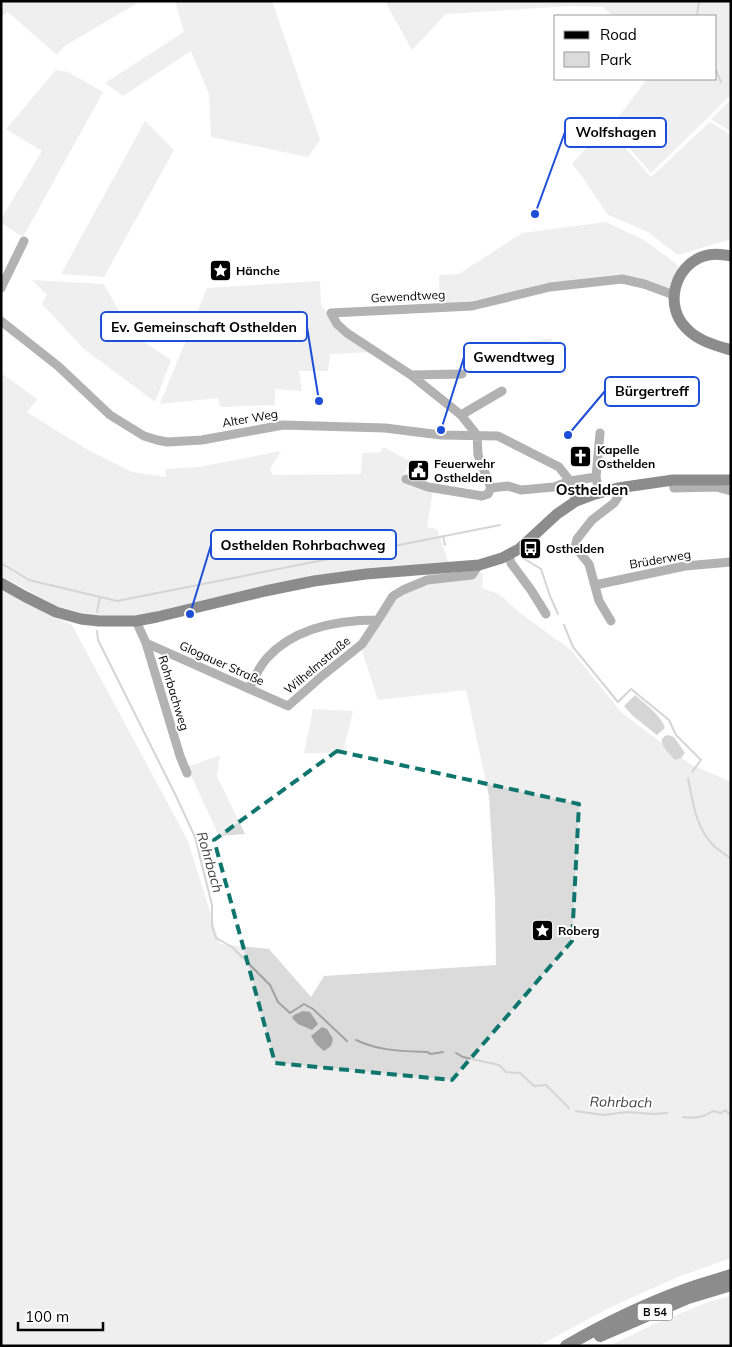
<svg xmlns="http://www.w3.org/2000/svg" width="732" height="1347" viewBox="0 0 732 1347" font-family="Mulish,sans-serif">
<rect width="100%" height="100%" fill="#fff"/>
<path fill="#dbdbdb" d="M1,1H141L63,47L57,55L8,12L1,17Z
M175,1H272L320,140L308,157L211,137L209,94L191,51L123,96L105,83L184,32Z
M385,1H731V95L651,173L611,127L647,79H716V16H613L602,7L571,6L446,14L412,50Z
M56,70L68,72L103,92L23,237L1,223V219L42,151L6,129Z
M731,99V132L711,119Z
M145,121L174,150L104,277L61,274Z
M710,122L731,135V239L678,255L648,232L608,215L581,175L572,164L606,126L651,177Z
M606,222L644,240L677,264L678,268L669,289L620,274L548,283L470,301L440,304L439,275L459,274L522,233Z
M32,280L104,284L131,333L171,360L155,402L84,349L42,304L47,295Z
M320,281L321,304L336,327L371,352L330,354L328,371H299L302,391L275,389V405L220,407L218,398L160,404L207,288Z
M552,338L555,355L514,361L511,344Z
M1,373L37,399L27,412L88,450L132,472L166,477L165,469L199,467L281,451L270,469L273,475L361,474L362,453L381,452L382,448H385L410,461L402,480L433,490L427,527L437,529L453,575L483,573L482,588L499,594L520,613L571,650L622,713L690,764L731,782V1258L678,1277L613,1306L538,1346H1V708H3L1,706V587L38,609L72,625L188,841L220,944L269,949L311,997L324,976L496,965L495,897L489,796L466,690L378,700L360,645L393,595L428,577L424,566L263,587L265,597L250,601L249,592L165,612L116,619L93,616L57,606L1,576Z
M313,709L353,711L343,753H304Z
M220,755L217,776L245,834L219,836L187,767Z
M731,1296V1346H609L650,1326L708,1302Z"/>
<path fill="#a2a2a2" d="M635,695C645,704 661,715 665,728L657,735L633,716L624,706Z
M668,735L674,737L685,753L681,758L675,760C669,754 653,739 668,735Z
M303,1011L310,1012L318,1024L312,1030L298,1024L292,1018L294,1015Z
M322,1027L327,1029L333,1039L331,1046L324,1051L316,1044L311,1036Z"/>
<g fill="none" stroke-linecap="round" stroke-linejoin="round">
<path stroke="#a2a2a2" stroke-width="2" d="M697,16L699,1
M716,70L721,82
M443,536L445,545
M523,558L541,569L550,596L558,614
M1,563L29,580L117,601L500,525
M97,612L100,597
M564,625L573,647L618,702L631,689L669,720L676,735L701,760L692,772
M97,631L98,640L176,796L195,837L212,905V926L216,938L232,947L270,985L278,1002L290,1013L304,1004L313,1009L347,1041
M688,778C693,803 696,829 715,847C720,851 726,855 731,859
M356,1040C379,1051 402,1051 427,1052L431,1054L443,1052
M456,1053L463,1057L499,1065L506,1072L520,1073L534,1086L546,1085L569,1108
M576,1111L603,1115L627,1112L654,1114L667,1113
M683,1117C695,1119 703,1117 713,1111L721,1113L725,1110L731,1115"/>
<path stroke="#545454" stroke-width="9" d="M1,288L24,241
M1,321L58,366L110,415L144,436L157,440L167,442L202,440L283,425L385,428L441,435L498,436L559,467L570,481L576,501
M411,375L462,374
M461,415L502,391
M406,479L428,487L482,496L488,494L491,488L508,486L521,490L554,487L570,481L596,477
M673,480L674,488L716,487L731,491
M491,488L478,455L477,435L461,415L411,375L347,333L337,324L331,313L472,306L550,287L622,279L644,284L674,295
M599,492L596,477L600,433
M509,555L511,563L531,590L546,614
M595,585L685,566L731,562
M136,621L146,643L180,756L187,773
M611,621L599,601L589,564L575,547L577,539L592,520L614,503L618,497V488
M146,643L288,706L322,676L362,644L378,620L393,596L403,590L427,580L472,575L479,565
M249,689C254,678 259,667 267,658C294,628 339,620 378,620"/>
<path stroke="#000" stroke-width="11" d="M731,256C722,254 713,253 704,256C674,266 664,306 686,328C698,341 715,345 731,350
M1,583L24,596L56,612L81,619L99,621H136L157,617L265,591L314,581L366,574L479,565L502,558L519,549L557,514L576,501L592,495L618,488L673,480H731"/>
<path stroke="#000" stroke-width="12" d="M600,1336L688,1298L731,1285
M566,1346C604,1324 645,1304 687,1289C701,1284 716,1280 731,1275"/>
</g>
<path d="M0 0H732V1347H0ZM337,751L579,804L572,941L452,1080L275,1063L214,840Z" fill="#fff" fill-opacity=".55" fill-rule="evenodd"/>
<path fill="none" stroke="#0f766e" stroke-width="4" stroke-dasharray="10 6" stroke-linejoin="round" d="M337,751L579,804L572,941L452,1080L275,1063L214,840Z"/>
<defs>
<symbol id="sight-square" viewBox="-11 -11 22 22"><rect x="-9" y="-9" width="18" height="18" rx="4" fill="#000" stroke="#fff"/><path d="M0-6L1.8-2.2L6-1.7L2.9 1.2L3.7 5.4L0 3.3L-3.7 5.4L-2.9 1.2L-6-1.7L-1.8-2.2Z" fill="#fff"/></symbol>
<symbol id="church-square" viewBox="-11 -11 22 22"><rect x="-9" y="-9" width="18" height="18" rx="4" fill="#000" stroke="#fff"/><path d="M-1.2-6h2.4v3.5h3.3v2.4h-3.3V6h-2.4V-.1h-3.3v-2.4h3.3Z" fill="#fff"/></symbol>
<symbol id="civic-square" viewBox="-11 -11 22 22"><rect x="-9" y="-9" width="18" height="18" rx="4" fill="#000" stroke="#fff"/><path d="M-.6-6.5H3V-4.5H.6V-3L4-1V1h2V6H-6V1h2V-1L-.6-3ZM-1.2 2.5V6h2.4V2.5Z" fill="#fff"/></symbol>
<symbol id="bus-square" viewBox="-11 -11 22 22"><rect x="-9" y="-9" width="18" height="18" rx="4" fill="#000" stroke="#fff"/><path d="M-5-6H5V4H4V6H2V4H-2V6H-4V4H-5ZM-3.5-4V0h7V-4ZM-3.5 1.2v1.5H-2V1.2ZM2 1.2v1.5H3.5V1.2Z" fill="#fff"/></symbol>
</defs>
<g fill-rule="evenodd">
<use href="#sight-square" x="208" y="258" width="25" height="25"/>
<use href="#church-square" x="568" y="444" width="25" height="25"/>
<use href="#civic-square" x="406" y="458" width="25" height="25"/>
<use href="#bus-square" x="518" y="536" width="25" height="25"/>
<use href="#sight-square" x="530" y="918" width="25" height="25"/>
</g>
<g text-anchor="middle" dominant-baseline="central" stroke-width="4" stroke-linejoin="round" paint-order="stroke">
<rect fill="#fff" stroke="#4c4c4c" stroke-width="1" x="637.5" y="1303.5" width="35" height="17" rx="4"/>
<g font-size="11" font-weight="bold" fill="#000">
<text x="655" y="1312">B 54</text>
</g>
<g font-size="12" font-weight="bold" fill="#000" stroke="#fff" text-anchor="start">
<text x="236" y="270">Hänche</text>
<text x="597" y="449">Kapelle<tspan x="597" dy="14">Osthelden</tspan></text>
<text x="434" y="463">Feuerwehr<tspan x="434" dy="14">Osthelden</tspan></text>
<text x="546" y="548">Osthelden</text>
<text x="558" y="930">Roberg</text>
</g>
<g font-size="12" fill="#000" stroke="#fff">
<text transform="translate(408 296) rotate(-3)">Gewendtweg</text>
<text transform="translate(250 418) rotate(-10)">Alter Weg</text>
<text transform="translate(660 559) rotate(-10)">Brüderweg</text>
<text transform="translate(222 663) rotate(24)">Glogauer Straße</text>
<text transform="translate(317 665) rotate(-40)">Wilhelmstraße</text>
<text transform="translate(174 693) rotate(73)">Rohrbachweg</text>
</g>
<g font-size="14" font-style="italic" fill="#434343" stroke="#fff">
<text transform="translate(210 862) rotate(74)">Rohrbach</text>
<text transform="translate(621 1102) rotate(1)">Rohrbach</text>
</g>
<g font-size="15" font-weight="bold" fill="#000" stroke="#fff">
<text x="592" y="489">Osthelden</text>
</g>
</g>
<path fill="none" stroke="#1d4ed8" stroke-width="2" d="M535 214L565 132M319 401L307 327M441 430L464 357M568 435L605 391M190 614L211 545"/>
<g fill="#1d4ed8" stroke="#fff" stroke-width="2">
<circle cx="535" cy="214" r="5"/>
<circle cx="319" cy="401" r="5"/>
<circle cx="441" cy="430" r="5"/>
<circle cx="568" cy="435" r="5"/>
<circle cx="190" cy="614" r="5"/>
</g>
<g fill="#fff" stroke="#1d4ed8" stroke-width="2">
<rect x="565" y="118" width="101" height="29" rx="5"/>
<rect x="101" y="312" width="206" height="29" rx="5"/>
<rect x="464" y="343" width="101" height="29" rx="5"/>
<rect x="605" y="377" width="94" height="29" rx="5"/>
<rect x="211" y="530" width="185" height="29" rx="5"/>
</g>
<g font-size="14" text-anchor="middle" font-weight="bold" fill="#000">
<text x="616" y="137">Wolfshagen</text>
<text x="204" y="332">Ev. Gemeinschaft Osthelden</text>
<text x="514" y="362">Gwendtweg</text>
<text x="652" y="396">Bürgertreff</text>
<text x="303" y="550">Osthelden Rohrbachweg</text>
</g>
<rect width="732" height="1347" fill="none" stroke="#000000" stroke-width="5"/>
<rect x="554" y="15" width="162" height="65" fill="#ffffff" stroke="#999999"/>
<rect x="564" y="31" width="25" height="8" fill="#000000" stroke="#999999"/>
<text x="600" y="40" font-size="15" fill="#000000">Road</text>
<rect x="564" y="52" width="25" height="15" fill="#dbdbdb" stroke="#999999"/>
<text x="600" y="65" font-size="15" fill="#000000">Park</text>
<path d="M18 1322v8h85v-8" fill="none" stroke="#000000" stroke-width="2.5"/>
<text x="25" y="1322" font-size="15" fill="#000000" stroke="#ffffff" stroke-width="4" paint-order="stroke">100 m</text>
</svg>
